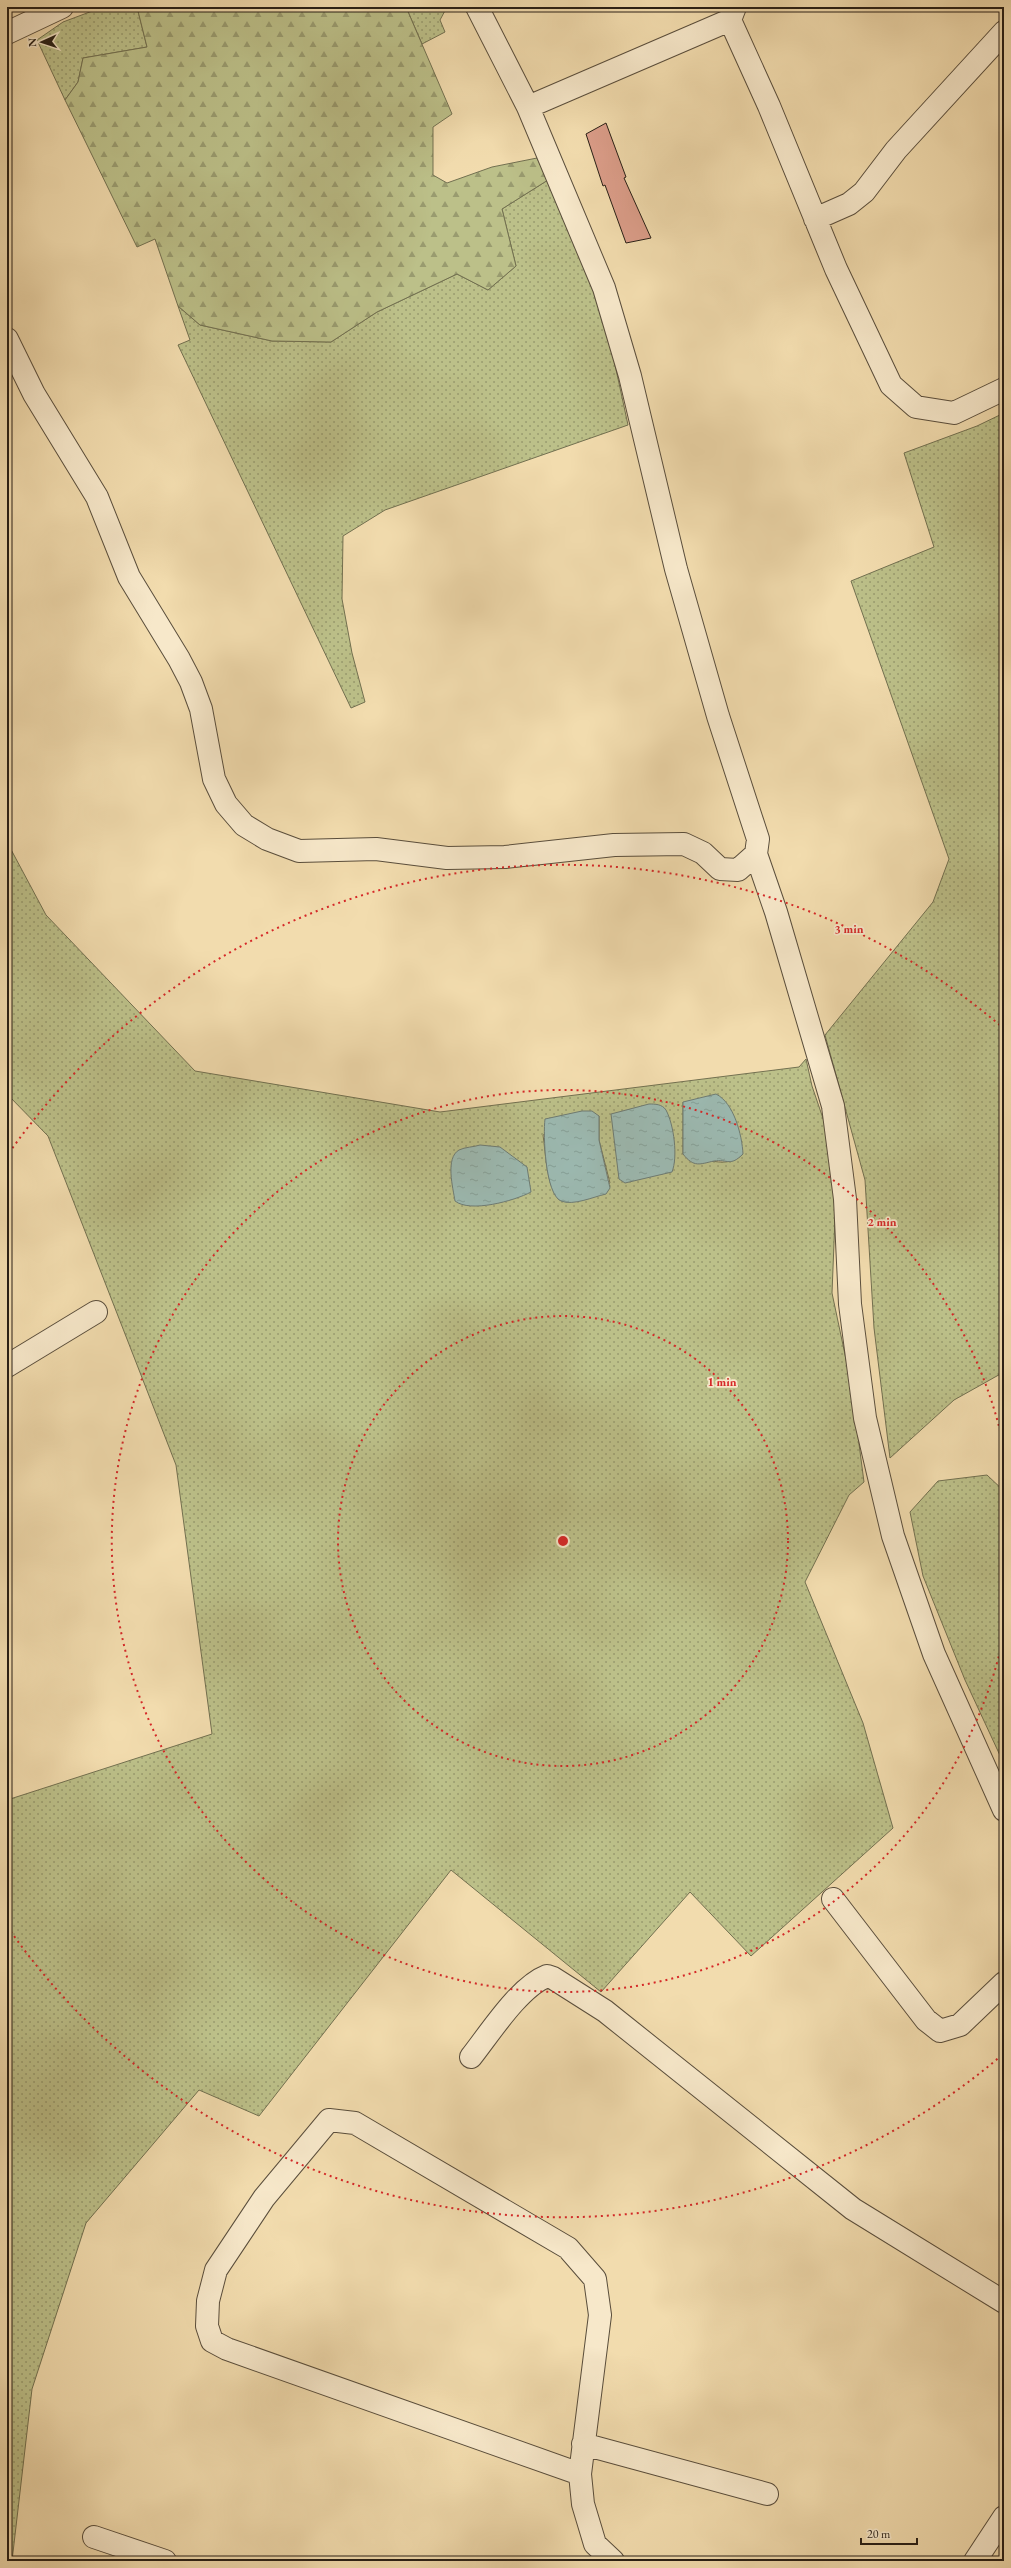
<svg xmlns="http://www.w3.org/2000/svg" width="1011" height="2568" viewBox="0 0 1011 2568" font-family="'EB Garamond',serif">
<defs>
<pattern id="grass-dots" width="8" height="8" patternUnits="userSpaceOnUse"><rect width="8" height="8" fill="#bcc089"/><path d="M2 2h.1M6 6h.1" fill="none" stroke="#999b6f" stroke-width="1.8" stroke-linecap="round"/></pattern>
<pattern id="forest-firs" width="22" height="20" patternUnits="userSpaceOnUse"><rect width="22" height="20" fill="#bcc089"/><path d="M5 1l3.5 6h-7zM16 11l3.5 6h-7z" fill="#999b6f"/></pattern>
<pattern id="water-ripples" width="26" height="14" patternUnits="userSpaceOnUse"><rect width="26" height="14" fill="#9cbab2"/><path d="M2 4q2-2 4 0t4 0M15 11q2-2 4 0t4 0" fill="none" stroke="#869f98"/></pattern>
</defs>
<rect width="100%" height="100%" fill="#f2dcae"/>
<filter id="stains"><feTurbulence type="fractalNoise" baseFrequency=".005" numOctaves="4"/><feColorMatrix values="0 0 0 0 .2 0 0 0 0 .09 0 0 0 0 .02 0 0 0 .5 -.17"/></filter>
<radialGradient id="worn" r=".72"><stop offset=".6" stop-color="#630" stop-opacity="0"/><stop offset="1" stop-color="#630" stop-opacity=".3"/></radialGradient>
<path fill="url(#grass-dots)" stroke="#727050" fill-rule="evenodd" d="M103,7H137L147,47L83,58L78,82L65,100L37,40L63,22Z
M406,7H447L440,20L445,32L422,44Z
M548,180L572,228L606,323L628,425L385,510L343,536L342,599L352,653L365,702L351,708L178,345L190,340L178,306L200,325L272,341L331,342L377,312L457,274L488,290L516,266L502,209Z
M1004,413V1372L954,1400L890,1458L874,1328L865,1180L825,1035L933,902L949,859L851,581L934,547L904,453L977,426Z
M7,842L46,915L195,1071L440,1112L799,1067L806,1059L812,1086L830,1139L836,1194L832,1293L851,1383L864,1482L849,1495L805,1582L863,1723L893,1828L751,1956L690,1892L601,1992L451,1870L259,2116L199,2090L86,2223L32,2389L12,2561H7V1800L212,1734L176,1465L48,1136L7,1094ZM683,1102L743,1154C727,1170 703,1158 683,1154ZM599,1116V1140L610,1183L559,1200C546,1184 546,1155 543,1135Z
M987,1475L1004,1491V1764L965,1680L923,1576L910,1512L938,1481Z"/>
<path fill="url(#forest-firs)" stroke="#727050" d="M137,7H406L452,114L433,127V175L447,183L492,167L537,158L548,180L502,209L516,266L488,290L457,274L377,312L331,342L272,341L200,325L178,306L155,239L137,247L65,100L78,82L83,58L147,47Z"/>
<path fill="url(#water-ripples)" stroke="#6e7c74" d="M716,1094C734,1103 742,1135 743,1154C730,1167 728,1159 714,1161C700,1164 694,1168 683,1154V1102Z
M649,1104C655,1104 662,1104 666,1110C674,1125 678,1157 672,1172L625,1183L619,1179L611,1114Z
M582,1111H592L599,1116V1140L610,1188L606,1194C593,1197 573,1206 561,1201C545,1194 543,1134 545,1119Z
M480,1145L500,1147L527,1167L531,1192C514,1201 470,1213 455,1201C453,1188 445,1158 459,1150C465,1147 474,1147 480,1145Z"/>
<path fill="#db9d89" stroke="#281f16" d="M606,123L626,177L624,178L651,238L626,243L605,185L603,186L586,134Z"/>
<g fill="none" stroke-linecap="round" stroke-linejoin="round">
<defs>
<path id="minor" d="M477,7L528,107L730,20
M735,7L730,20L769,106L836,269L891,385L916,407L954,413L1004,389
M7,33L62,7
M528,107L604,288L630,376L676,569L718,716L758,839L756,854L776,912L833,1106L845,1199L850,1304L865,1418L893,1536L934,1654L1004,1810
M815,219L849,204L864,192L896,150L1004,32
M7,339L34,394L97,497L129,577L179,659L191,682L201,709L214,779L226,804L244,825L267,839L299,851L376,849L447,858L505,857L614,845L684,844L703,853L720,869L738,870L756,854
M7,1366L96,1312
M833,1899L926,2020L940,2031L960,2025L1004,1983
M471,2057C490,2033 519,1987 547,1976L553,1978L605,2011L853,2209L1004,2302
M583,2444L767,2494
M580,2474L227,2349L212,2341L207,2326L208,2301L216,2270L264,2198L329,2120L355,2123L568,2248L595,2279L600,2315L580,2474L583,2504L595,2544L613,2561
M94,2537L165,2561
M975,2561L1004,2517"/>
</defs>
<use href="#minor" stroke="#5a4e3c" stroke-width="24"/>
<use href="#minor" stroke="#f7e8ca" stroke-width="22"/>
</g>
<g fill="none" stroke="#d62828" stroke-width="2" stroke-dasharray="2 4">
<circle cx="563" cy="1541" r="225"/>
<path d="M1003 1639A451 451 0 1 1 1003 1443"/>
<path d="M1002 2055A676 676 0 0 1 9 1929M9 1153A676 676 0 0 1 1002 1027"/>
</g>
<circle cx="563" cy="1541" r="6" fill="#d62828" stroke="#f7e8ca" stroke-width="2"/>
<g font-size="12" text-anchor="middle" font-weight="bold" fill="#d62828" stroke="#f7e8ca" stroke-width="3.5" stroke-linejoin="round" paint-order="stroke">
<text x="849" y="933">3 min</text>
<text x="882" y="1226">2 min</text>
<text x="722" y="1386">1 min</text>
</g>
<rect width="1011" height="2568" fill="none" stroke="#f2dcae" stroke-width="24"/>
<rect x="8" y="8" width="995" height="2552" fill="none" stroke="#281f16" stroke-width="2"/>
<rect x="12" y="12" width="987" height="2544" fill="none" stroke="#281f16"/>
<g transform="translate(42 42) rotate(267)" stroke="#f7e8ca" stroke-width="3" paint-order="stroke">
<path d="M0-3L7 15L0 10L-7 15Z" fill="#281f16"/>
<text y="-6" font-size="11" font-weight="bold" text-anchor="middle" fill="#281f16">N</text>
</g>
<path d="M861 2538v6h56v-6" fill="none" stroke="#281f16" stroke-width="2"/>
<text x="867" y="2538" font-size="12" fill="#281f16" stroke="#f7e8ca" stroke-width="3" paint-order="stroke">20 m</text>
<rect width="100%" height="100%" filter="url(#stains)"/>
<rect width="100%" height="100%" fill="url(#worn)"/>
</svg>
